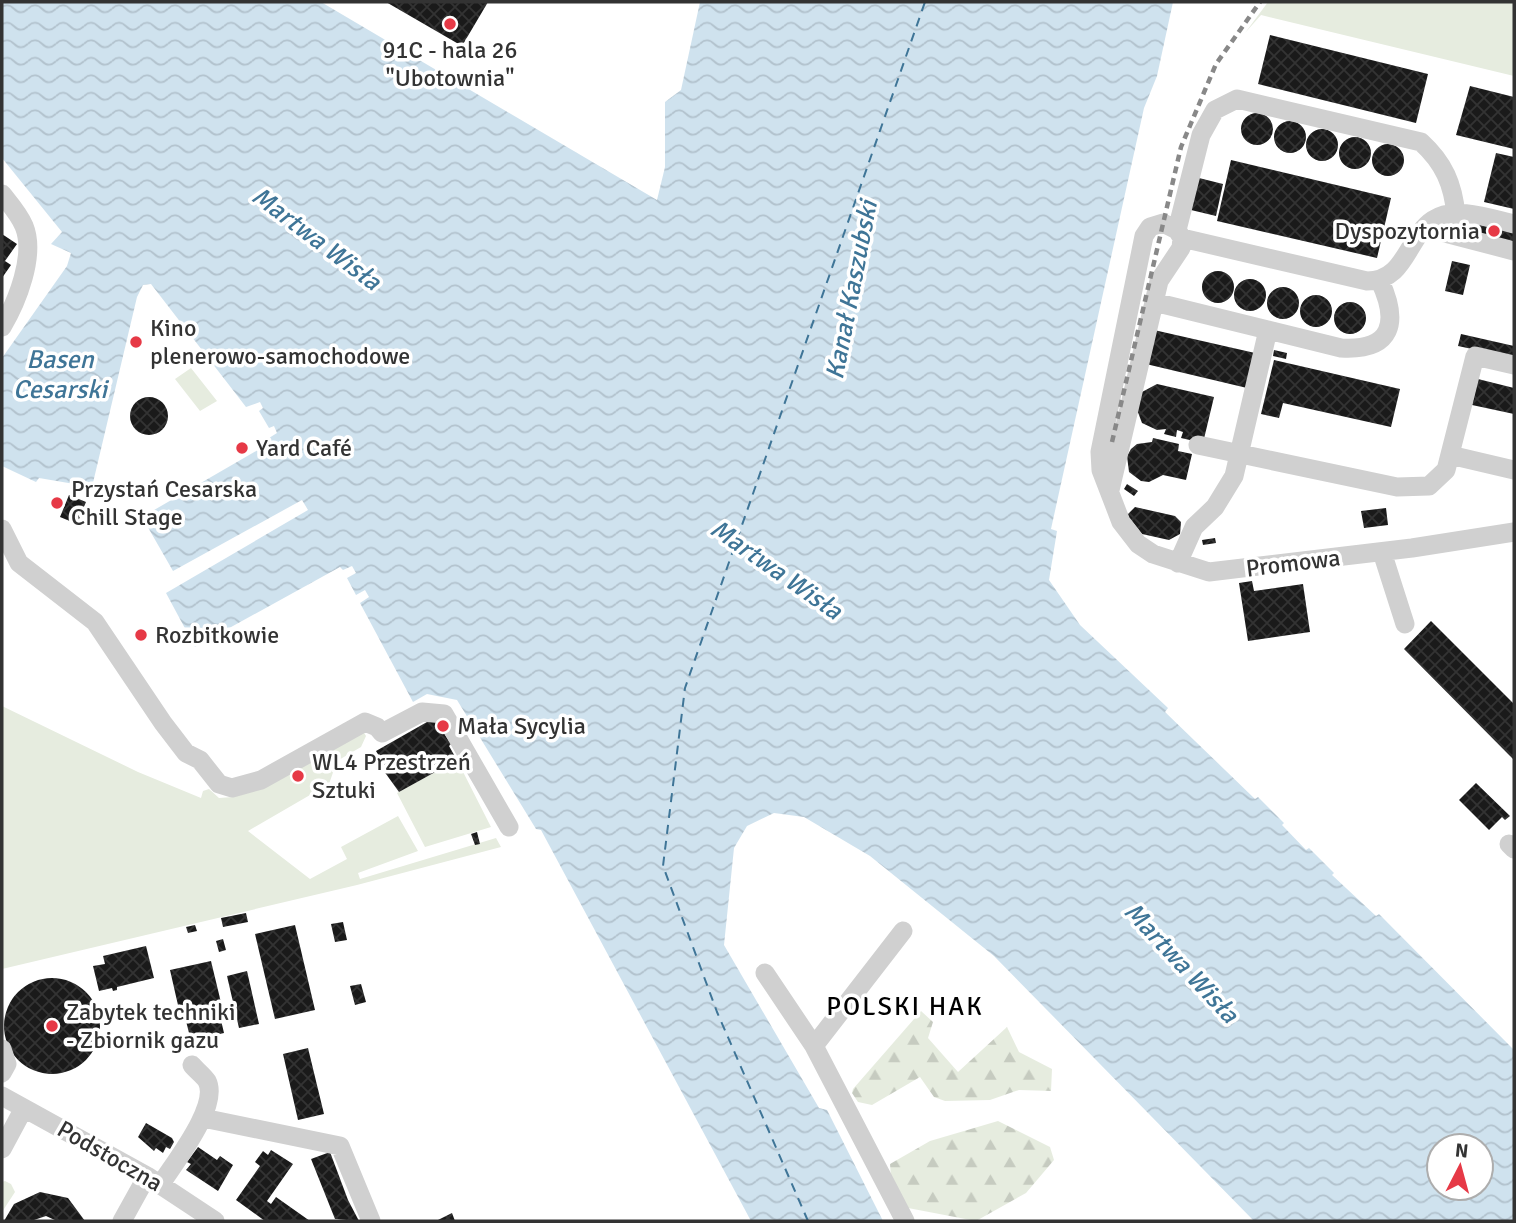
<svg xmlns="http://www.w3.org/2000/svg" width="1516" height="1223" viewBox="0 0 1516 1223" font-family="Signika,sans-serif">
<defs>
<pattern id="forest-firs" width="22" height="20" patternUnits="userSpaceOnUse" patternTransform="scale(1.75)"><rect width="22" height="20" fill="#e6ecdf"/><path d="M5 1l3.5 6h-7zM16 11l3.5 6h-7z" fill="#c6cbc0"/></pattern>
<pattern id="water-waves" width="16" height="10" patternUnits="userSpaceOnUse" patternTransform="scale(1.75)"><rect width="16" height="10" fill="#cfe2ee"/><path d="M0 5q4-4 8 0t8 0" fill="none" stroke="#b2c2cd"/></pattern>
<pattern id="building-cross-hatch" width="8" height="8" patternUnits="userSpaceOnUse" patternTransform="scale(1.75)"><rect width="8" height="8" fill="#1a1a1a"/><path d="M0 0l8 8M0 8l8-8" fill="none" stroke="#333"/></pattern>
</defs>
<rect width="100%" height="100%" fill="#fff"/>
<path fill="#e6ecdf" d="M1268,2H1514V76L1261,15L1245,33Z
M191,368L217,401L200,411L175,379Z
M2,706L138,772L201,798L203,791L209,789L219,798L233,797L363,731L366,736L361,747L337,761L329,784L248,831L310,879L347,859L341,847L398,816L418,851L358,873L360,879L496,838L501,847L357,885L2,969Z
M457,760L491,827L425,847L397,793Z
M5,1181L11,1184L15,1192L2,1212V1182Z"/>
<path fill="url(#forest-firs)" d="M921,1011L933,1022L928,1038L958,1072L1007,1027L1019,1052L1052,1069L1051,1091L1019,1090L990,1100L945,1101L934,1097L920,1077L872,1105L858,1102L852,1093L853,1089Z
M998,1121L1050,1147L1054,1160L1026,1193L976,1221L908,1208L891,1177L890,1164L930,1141Z"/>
<path fill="url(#water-waves)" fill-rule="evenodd" d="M2,2H321L657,200L665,167V102L681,90L700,2H1173L1157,76L1144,108L1051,529L1057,531L1049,580L1080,625L1168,708L1165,712L1255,799L1258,797L1284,823L1282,825L1306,850L1309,848L1334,873L1332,875L1376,916L1379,914L1514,1050V1221H1254L994,956L870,856L804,817L774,813L747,826L734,848L724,945L819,1108L827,1110L883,1221H751L541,830L536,829L457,700L427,694L413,702L360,603L369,597L365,590L356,595L347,578L356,573L352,566L343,570L340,567L195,647L166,593L308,510L302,500L173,571L142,517L270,443L269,438L277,433L274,426L269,428L259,411L263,408L260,402L246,407L151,284L143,285L137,297L92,487L39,478L36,482L2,466V358L67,266L71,253L51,244L62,232L2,158ZM1439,1146H1481V1188H1439Z"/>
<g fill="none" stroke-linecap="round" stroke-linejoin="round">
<path stroke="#3f7597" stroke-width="2" stroke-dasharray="9 7" stroke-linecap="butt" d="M808,1221L717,1012L663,866L685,688L925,2"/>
</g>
<path fill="url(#building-cross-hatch)" d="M386,2H488L462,46Z
M1270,35L1428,74L1416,123L1258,84Z
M1470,86L1514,97V149L1456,135Z
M1241 129a16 16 0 1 1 32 0a16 16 0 1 1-32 0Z
M1274 137a16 16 0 1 1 32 0a16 16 0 1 1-32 0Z
M1306 145a16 16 0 1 1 32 0a16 16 0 1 1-32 0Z
M1339 153a16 16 0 1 1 32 0a16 16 0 1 1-32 0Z
M1372 160a16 16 0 1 1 32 0a16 16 0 1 1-32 0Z
M1496,153L1514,157V209L1484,202Z
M1231,160L1391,198L1377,258L1217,221Z
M1199,178L1223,184L1216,216L1191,210Z
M1476,221L1514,230V242L1474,233Z
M2,234L17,244L5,261L11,265L2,278Z
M1452,261L1470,265L1463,295L1445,291Z
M1202 287a16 16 0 1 1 32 0a16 16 0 1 1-32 0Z
M1234 295a16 16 0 1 1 32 0a16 16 0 1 1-32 0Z
M1267 303a16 16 0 1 1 32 0a16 16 0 1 1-32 0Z
M1300 311a16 16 0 1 1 32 0a16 16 0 1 1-32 0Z
M1334 318a16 16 0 1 1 32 0a16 16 0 1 1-32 0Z
M1154,330L1255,353L1247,388L1146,364Z
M1461,334L1514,346V358L1458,346Z
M1274,350L1287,353L1286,359L1273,356Z
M1274,360L1400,389L1391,427L1283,403L1279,418L1261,414Z
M1478,379L1514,388V414L1472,405Z
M1157,384L1214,397L1203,443L1181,438L1183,432L1177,430L1176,437L1164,434L1166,429L1157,430L1142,423L1136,407L1142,392Z
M130 416a19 19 0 1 1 38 0a19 19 0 1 1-38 0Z
M1153,438L1179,444L1178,451L1192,454L1186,480L1163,475L1149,482L1141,481L1129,472L1127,456L1131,449L1137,444L1152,442Z
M1127,484L1138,491L1134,496L1124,489Z
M69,495L86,502L77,524L60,517Z
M1135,507L1175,516L1181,522L1180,534L1169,540L1142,534L1127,515Z
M1386,508L1388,525L1364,528L1361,511Z
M1215,538L1216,543L1203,545L1202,540Z
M1252,581L1254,591L1303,584L1310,632L1248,641L1239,583Z
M1431,621L1514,704V760L1404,649Z
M434,718L451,744L449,746L457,760L399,792L381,767L384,766L376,751Z
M1476,783L1510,816L1505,820L1502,817L1489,830L1459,800Z
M477,832L480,844L475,845L471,834Z
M246,913L248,922L223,927L221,918Z
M343,922L347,940L335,942L331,924Z
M195,925L197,931L188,933L186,927Z
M295,925L315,1010L275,1019L255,934Z
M223,939L226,950L219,952L216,941Z
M146,946L154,978L117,987V990L113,991L112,988L99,991L93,966L105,964L103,956Z
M211,961L224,1015L220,1016L224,1033L191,1041L184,1013L180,1014L170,970Z
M247,971L259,1024L239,1028L227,976Z
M4 1026a48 48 0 1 1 96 0a48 48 0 1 1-96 0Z
M361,984L366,1002L355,1005L350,986Z
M308,1048L324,1114L298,1120L283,1054Z
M146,1123L172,1138L174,1142L170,1149L166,1147L163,1153L156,1148L154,1151L138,1137Z
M198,1147L217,1160L220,1156L233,1165L218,1191L186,1170L191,1164L187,1162Z
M271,1150L293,1164L267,1201L271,1204L276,1197L310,1221H265L236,1200L260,1166L255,1162L263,1151L268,1155Z
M330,1152L348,1200L359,1221L335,1219L311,1159Z
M40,1192L68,1198L85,1221H57L46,1216L31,1221H4L14,1204Z
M452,1213L455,1221H436Z"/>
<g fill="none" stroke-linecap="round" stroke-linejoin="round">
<path stroke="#d0d0d0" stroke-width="19" d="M2,194C10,204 19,214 24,226C36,255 17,302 2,327
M1433,220L1445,233L1514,251
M1177,230L1201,135L1215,110L1237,99L1421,142C1444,163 1453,184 1456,215
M1182,238L1367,281C1406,281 1407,237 1433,220C1455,205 1492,219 1514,224
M1154,302L1341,348C1393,351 1399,322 1380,281
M1198,445L1397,487L1429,486L1446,470L1475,356L1514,365
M1450,455L1514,470
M1110,490L1159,281L1181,248L1182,238L1177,230L1163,223L1150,227L1144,236L1100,452L1101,470L1121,522L1138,544L1153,554L1209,572L1412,548L1514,532
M2,529L19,563L95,622L163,723L186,753L200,760L219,784L232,788L261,780L365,722L377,727L382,733L422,712L444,714L509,827
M1382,552L1405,624
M1178,563L1194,527L1215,507L1234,476L1268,330
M1509,844L1514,849
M765,973L814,1046L905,1221
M814,1046L903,931
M2,1049L7,1064L2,1073
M2,1096L147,1176L215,1221
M203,1118L340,1146L371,1221
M2,1149L24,1108
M161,1184C174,1163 220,1106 207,1081C204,1076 196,1070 192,1065
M122,1221L147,1176"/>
<path stroke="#888" stroke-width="4.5" stroke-dasharray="7 5" stroke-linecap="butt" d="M1112,442L1181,147L1216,64L1260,2"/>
</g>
<g fill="#e63946" stroke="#fff" stroke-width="2.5">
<circle cx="450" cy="24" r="7"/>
<circle cx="1494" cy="231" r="7"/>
<circle cx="136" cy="342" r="7"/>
<circle cx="242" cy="448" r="7"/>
<circle cx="57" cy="503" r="7"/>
<circle cx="141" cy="635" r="7"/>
<circle cx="443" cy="726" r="7"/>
<circle cx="298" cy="776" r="7"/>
<circle cx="52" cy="1026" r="7"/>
</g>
<g text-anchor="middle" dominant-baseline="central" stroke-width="7" stroke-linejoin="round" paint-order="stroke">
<g font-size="24" fill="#333" stroke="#fff" text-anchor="start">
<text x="450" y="50" text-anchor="middle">91C - hala 26<tspan x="450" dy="28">"Ubotownia"</tspan></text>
<text x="1480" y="231" text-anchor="end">Dyspozytornia</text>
<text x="150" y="328">Kino<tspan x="150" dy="28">plenerowo-samochodowe</tspan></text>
<text x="256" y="448">Yard Café</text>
<text x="71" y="489">Przystań Cesarska<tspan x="71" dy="28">Chill Stage</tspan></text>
<text x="155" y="635">Rozbitkowie</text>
<text x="457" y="726">Mała Sycylia</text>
<text x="312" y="762">WL4 Przestrzeń<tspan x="312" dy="28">Sztuki</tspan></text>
<text x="66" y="1012">Zabytek techniki<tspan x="66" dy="28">- Zbiornik gazu</tspan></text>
</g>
<g font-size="24" fill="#333" stroke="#fff">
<text transform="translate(1293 563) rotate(-7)">Promowa</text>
<text transform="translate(110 1156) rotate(30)">Podstoczna</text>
</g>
<g font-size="26" font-style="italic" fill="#3f7597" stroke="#fff">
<text transform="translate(316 239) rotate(37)">Martwa Wisła</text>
<text transform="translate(852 290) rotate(-79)">Kanał Kaszubski</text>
<text x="60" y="360">Basen<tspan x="60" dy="30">Cesarski</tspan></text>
<text transform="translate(776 570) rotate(35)">Martwa Wisła</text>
<text transform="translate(1181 963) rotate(47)">Martwa Wisła</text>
</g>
<g font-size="26" letter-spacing="2" fill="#000" stroke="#fff">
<text x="905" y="1007">POLSKI HAK</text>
</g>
</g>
<rect width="1516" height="1223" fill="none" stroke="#333333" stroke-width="7"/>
<g transform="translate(1460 1167) rotate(6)"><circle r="33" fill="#ffffff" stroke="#adadad" stroke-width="2"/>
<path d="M0-5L12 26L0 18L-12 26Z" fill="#e63946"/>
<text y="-10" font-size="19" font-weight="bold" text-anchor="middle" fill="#333333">N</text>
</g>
</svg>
